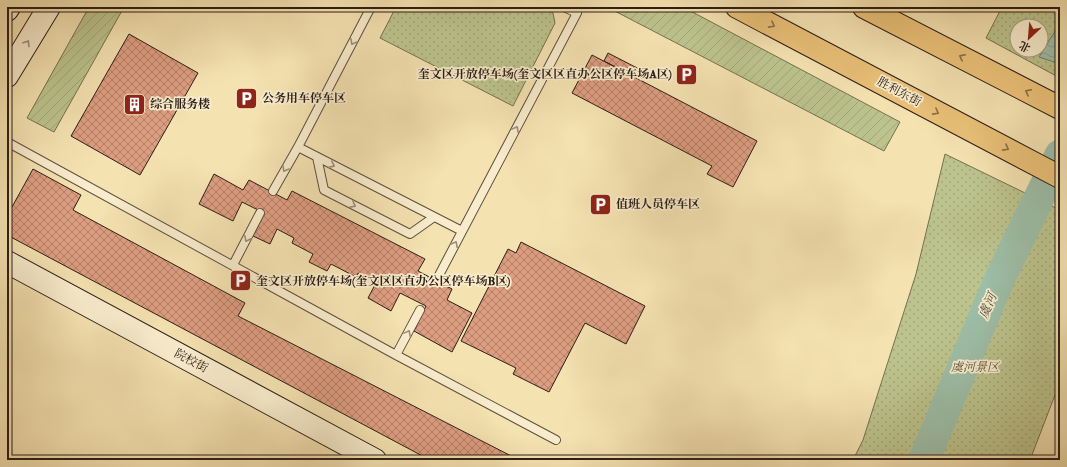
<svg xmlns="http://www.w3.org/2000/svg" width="1067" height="467" viewBox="0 0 1067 467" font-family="'IM FELL Double Pica','Noto Serif SC',serif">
<defs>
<pattern id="grass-dots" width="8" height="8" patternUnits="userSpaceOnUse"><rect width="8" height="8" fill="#bcc38c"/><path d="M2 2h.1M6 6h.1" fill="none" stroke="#a2a778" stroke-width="1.8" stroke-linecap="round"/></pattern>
<pattern id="garden-furrows" width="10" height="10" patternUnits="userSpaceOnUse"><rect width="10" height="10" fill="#bcc38c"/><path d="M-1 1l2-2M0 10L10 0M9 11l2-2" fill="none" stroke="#a2a778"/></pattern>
<pattern id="water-waves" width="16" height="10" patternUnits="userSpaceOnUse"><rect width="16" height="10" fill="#9dbea7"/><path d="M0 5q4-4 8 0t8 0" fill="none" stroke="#87a38f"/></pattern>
<pattern id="building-cross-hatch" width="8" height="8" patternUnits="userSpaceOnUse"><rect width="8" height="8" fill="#dd9d80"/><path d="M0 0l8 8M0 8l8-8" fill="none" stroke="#b37f68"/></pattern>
</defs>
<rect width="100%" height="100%" fill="#f5e2b1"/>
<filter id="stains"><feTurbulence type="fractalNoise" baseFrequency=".005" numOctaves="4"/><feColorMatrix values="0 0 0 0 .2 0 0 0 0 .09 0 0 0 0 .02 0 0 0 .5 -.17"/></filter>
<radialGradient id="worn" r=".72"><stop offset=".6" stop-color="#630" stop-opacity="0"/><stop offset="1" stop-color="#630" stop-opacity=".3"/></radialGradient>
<path fill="url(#grass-dots)" stroke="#747051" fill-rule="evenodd" d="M396,7H542L553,13L555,23L513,106L380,38Z
M1002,7H1060V78L986,38ZM1017,26H1041V50H1017Z
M945,154L1060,210V382L1030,460H853L863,440L916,274Z"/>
<path fill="url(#garden-furrows)" stroke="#747051" d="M89,7H124L54,132L27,118Z
M607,7H683L900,122L884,151Z"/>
<path fill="url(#water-waves)" stroke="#6f7e6d" d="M1060,23V64L1039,57Z"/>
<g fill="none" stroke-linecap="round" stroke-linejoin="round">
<path stroke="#9dbea7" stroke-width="31" d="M924,460L1000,278L1060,155"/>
</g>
<path fill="url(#building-cross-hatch)" stroke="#2b1d16" d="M129,34L198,73L140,175L71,136Z
M608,53L641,70L637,78L604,61Z
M592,55L757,141L733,187L707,174L712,166L572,93Z
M33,169L81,195L73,210L245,303L238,316L519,460H430L7,235V216Z
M214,174L243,190L249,180L287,200L292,191L425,259L418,271L452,289L447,300L472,313L452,352L414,331L426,306L400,293L391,311L368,298L376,283L358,273L356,277L331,264L327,271L309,262L313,254L292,243L294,238L277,229L270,244L253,236L264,213L242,202L233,221L199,204Z
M521,242L645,306L626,344L585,323L549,392L513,374L516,368L461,341L508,249L516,253Z"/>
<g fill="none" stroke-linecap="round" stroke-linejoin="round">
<defs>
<path id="lane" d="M7,142L396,355L556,440
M298,147L462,231
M317,157L324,190L410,234L434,217
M273,191L298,147L371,7
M233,265L260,213
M437,279L577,13L564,7
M396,355L420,310"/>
<path id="secondary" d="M7,10L9,7
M7,76L49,7
M7,262L375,460"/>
<path id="primary" d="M737,7L1060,177
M864,7L1060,108"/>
</defs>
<use href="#lane" stroke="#5e4e3d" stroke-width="10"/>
<use href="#secondary" stroke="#2b1d16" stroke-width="24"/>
<use href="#primary" stroke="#2b1d16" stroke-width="24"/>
<use href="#lane" stroke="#f8eccc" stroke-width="8"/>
<use href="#secondary" stroke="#f8eccc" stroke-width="22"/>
<use href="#primary" stroke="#eac178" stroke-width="22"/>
</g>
<defs><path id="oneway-chevron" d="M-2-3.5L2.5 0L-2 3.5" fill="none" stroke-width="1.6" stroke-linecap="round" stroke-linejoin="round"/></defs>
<g stroke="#8a6f47">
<use href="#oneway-chevron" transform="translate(772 25) rotate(28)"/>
<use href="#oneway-chevron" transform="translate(962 57) rotate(-153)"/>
<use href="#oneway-chevron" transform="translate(1028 92) rotate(-153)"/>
<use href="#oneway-chevron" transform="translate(936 112) rotate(28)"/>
<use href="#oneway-chevron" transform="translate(1006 148) rotate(28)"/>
</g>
<g stroke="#9c8f7a">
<use href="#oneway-chevron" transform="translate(353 42) rotate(118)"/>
<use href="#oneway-chevron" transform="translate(27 43) rotate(-58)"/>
<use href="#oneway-chevron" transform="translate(516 129) rotate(-62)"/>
<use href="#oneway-chevron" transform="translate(332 165) rotate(27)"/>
<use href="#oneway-chevron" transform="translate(285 169) rotate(120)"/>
<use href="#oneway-chevron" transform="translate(353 205) rotate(27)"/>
<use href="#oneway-chevron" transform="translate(247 239) rotate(117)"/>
<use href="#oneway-chevron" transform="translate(455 244) rotate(-62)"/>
<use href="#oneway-chevron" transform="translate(408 333) rotate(-62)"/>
</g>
<defs>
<symbol id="parking-square" viewBox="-11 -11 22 22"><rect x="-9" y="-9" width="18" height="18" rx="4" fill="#8f2418" stroke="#f8eccc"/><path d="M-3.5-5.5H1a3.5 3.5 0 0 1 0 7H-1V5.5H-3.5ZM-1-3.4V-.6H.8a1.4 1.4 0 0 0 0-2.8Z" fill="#fff"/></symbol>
<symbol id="building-square" viewBox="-11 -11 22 22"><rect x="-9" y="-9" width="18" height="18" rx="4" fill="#8f2418" stroke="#f8eccc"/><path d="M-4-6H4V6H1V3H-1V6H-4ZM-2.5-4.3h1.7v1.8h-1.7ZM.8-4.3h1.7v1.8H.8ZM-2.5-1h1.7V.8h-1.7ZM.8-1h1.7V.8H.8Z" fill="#fff"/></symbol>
</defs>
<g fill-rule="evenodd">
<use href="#parking-square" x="674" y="62" width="25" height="25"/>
<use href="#parking-square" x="234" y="86" width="25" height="25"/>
<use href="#building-square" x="122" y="92" width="25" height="25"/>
<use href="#parking-square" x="588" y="192" width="25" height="25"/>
<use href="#parking-square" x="228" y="268" width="25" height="25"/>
</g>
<g text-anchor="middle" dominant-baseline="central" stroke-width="3.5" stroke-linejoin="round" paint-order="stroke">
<g font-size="12" font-weight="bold" fill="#2b1d16" stroke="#f8eccc" text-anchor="start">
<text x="672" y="74" text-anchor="end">奎文区开放停车场(奎文区区直办公区停车场A区)</text>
<text x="262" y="98">公务用车停车区</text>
<text x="150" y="104">综合服务楼</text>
<text x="616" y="204">值班人员停车区</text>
<text x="256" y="281">奎文区开放停车场(奎文区区直办公区停车场B区)</text>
</g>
<g font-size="12" fill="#2b1d16" stroke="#f8eccc">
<text transform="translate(899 92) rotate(28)">胜利东街</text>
<text transform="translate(191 361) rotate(28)">院校街</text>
</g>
<g font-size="12" font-style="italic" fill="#564f39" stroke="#f8eccc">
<text x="975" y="367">虞河景区</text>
</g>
<g font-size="13" font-style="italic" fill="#4d4d42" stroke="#f8eccc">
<text transform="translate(988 306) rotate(-67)">虞河</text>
</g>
</g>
<rect width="1067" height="467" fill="none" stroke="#f5e2b1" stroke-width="24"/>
<rect x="8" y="8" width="1051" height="451" fill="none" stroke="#2b1d16" stroke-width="2"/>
<rect x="12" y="12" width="1043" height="443" fill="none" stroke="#2b1d16"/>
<g transform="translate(1029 38) rotate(206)"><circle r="19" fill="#f8eccc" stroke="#a69983"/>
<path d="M0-3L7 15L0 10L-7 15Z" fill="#8f2418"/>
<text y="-6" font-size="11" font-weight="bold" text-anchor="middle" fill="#2b1d16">北</text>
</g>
<rect width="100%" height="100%" filter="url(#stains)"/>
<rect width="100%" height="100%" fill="url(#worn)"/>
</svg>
